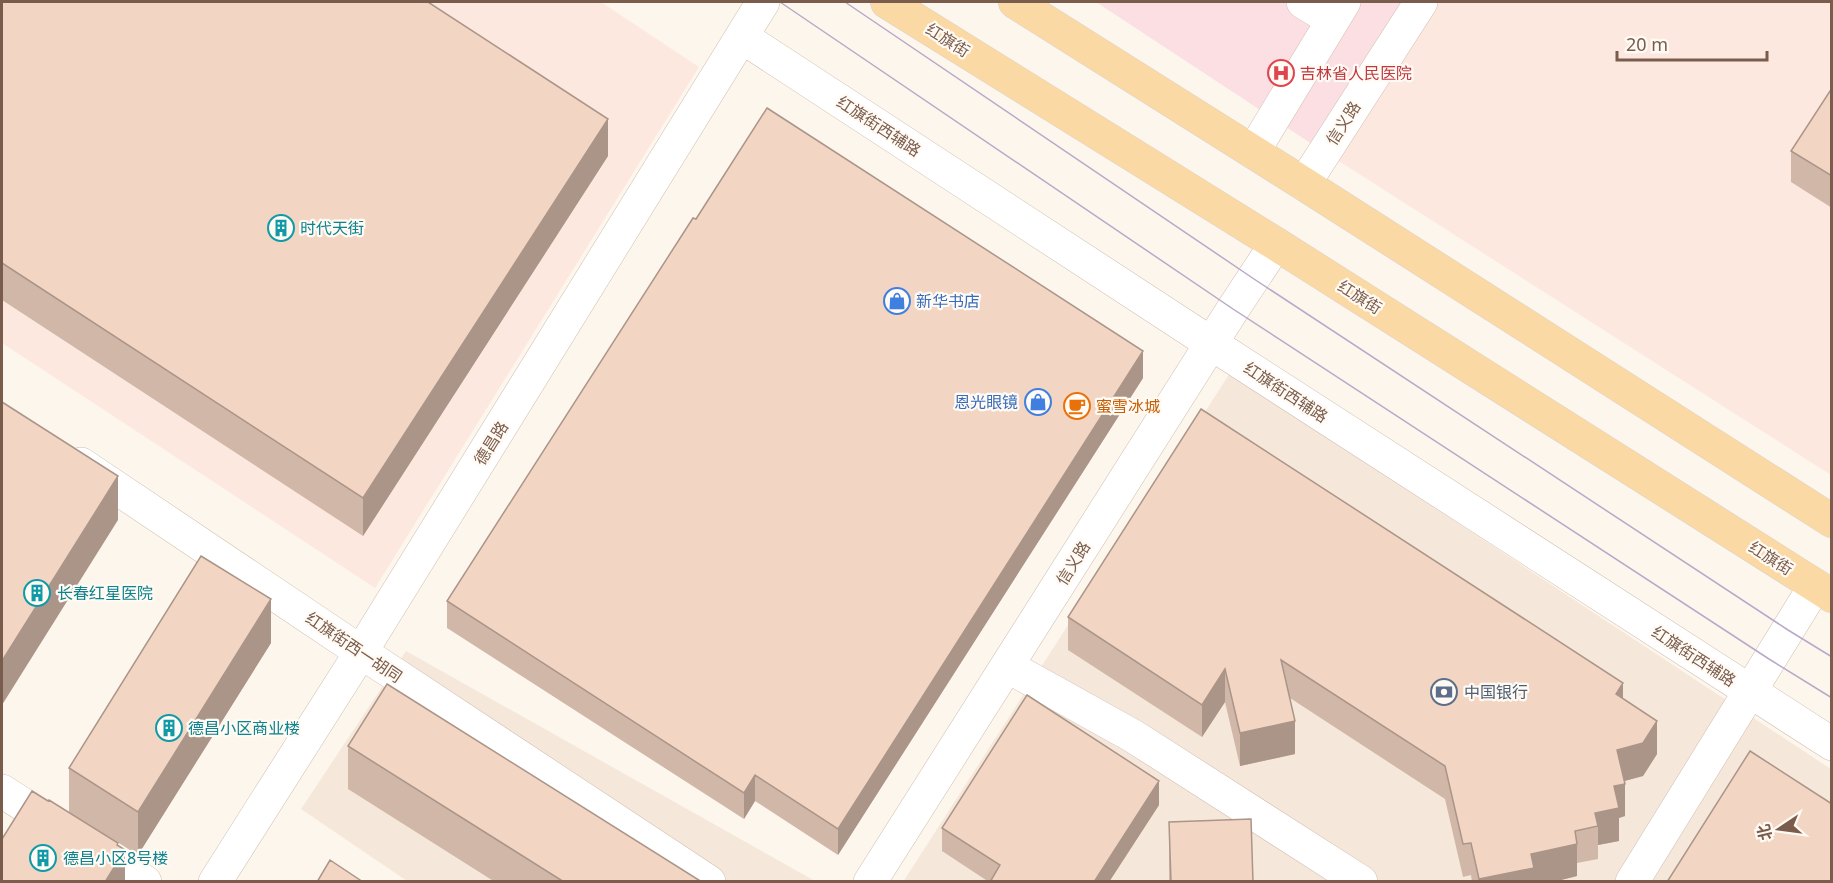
<svg xmlns="http://www.w3.org/2000/svg" width="1833" height="883" viewBox="0 0 1833 883" font-family="'Noto Sans','Noto Sans SC',sans-serif">
<rect width="100%" height="100%" fill="#fdf6ec"/>
<path fill="#f5e8da" d="M1230,373L1831,769V881L903,882Z
M406,651L815,881H407L301,809Z"/>
<path fill="#fde8e0" d="M2,2H601L699,67L375,588L2,343Z
M1402,2H1831V475L1312,144Z"/>
<path fill="#fbdfe3" d="M1096,2H1402L1312,144Z"/>
<g fill="none" stroke-linecap="round" stroke-linejoin="round">
<defs>
<path id="minor" d="M1303,2L1333,20
M742,37L1212,344L1832,744
M1253,152L1344,2
M1304,184L1421,2
M81,464L361,652L709,882
M1007,666L1133,736L1361,882
M2,791L145,882
M215,882L361,652L763,2
M870,882L1233,309L1276,244
M1632,882L1815,586"/>
<path id="major" d="M887,2L1276,244L1832,596
M1015,2L1304,184L1832,521"/>
</defs>
<use href="#minor" stroke="#d1beb0" stroke-width="34"/>
<use href="#major" stroke="#dad1cd" stroke-width="34"/>
<use href="#minor" stroke="#fff" stroke-width="33"/>
<use href="#major" stroke="#fbd9a5" stroke-width="33"/>
<path stroke="#b9a8c9" stroke-width="1.5" d="M780,2L1233,309L1769,659L1832,698
M845,2L1254,279L1788,630L1832,657"/>
</g>
<path fill="#d1b7a8" d="M2,2L608,156L363,536L2,300Z
M1832,88V208L1791,182V151Z
M696,219L1143,378L838,855L755,801L744,819L447,628V601Z
M1068,617L1623,699L1657,754L1643,776L1624,781L1625,816L1619,818V841L1598,845V859L1577,863V876L1553,882H1472L1471,875L1463,877L1445,799L1290,698L1295,754L1240,766L1225,702L1202,737L1068,650Z
M271,643L138,855L69,812V768Z
M348,746L702,882H495L348,789Z
M1159,805L1109,882H989L942,851V828Z
M1169,822L1253,882H1169Z"/>
<path fill="#aa9588" d="M608,119V156L363,536V498Z
M1143,351V378L838,855V829Z
M118,476V520L2,705V661Z
M271,599V643L138,855V812Z
M1225,669V702L1202,737V705Z
M1623,683V715L1616,694Z
M1295,721V754L1240,766V733Z
M1657,721V754L1643,776L1617,783V750Z
M755,775V801L744,819V793Z
M1159,781V805L1109,882H1094Z
M1625,784V816L1619,818V841L1598,845V826L1595,813L1614,786Z
M118,843V861L125,850V882H105Z
M1577,844V876L1553,882H1479V879L1531,854Z"/>
<path fill="#f3d5c3" stroke="#aa9588" stroke-width="1.5" d="M2,2H428L608,119L363,498L2,263Z
M1832,88V176L1791,151Z
M767,108L1143,351L838,829L755,775L744,793L447,601L693,218L696,219Z
M2,402L118,476L2,661Z
M1201,409L1623,683L1616,694L1657,721L1643,743L1617,750L1625,784L1614,786L1619,808L1595,813L1598,826L1575,831L1577,844L1531,854L1534,868L1479,879L1471,843L1463,844L1445,766L1281,660L1295,721L1240,733L1225,669L1202,705L1068,617Z
M201,556L271,599L138,812L69,768Z
M387,684L702,882H564L348,746Z
M1027,695L1159,781L1094,882H990L1000,865L942,828Z
M1750,751L1832,804V882H1667Z
M32,791L48,801L49,800L118,843L117,845L125,850L105,882H2V839Z
M1251,819L1253,882H1171L1169,822Z
M330,860L363,882H317Z"/>
<defs>
<symbol id="hospital-ring" viewBox="-11 -11 22 22"><circle r="9.5" fill="#fffaf3" stroke="#e0444e" stroke-width="1.5"/><path d="M-5-5h3v3.5h4V-5h3V5h-3V1.5h-4V5h-3Z" fill="#e0444e"/></symbol>
<symbol id="building-ring" viewBox="-11 -11 22 22"><circle r="9.5" fill="#fffaf3" stroke="#0f9aa8" stroke-width="1.5"/><path d="M-4-6H4V6H1V3H-1V6H-4ZM-2.5-4.3h1.7v1.8h-1.7ZM.8-4.3h1.7v1.8H.8ZM-2.5-1h1.7V.8h-1.7ZM.8-1h1.7V.8H.8Z" fill="#0f9aa8"/></symbol>
<symbol id="shop-ring" viewBox="-11 -11 22 22"><circle r="9.5" fill="#fffaf3" stroke="#3f7fe0" stroke-width="1.5"/><path d="M-5-2.5h2.3a2.7 3.5 0 0 1 5.4 0H5L5.5 6h-11ZM-1.5-2.5h3a1.5 2.3 0 0 0-3 0Z" fill="#3f7fe0"/></symbol>
<symbol id="cafe-ring" viewBox="-11 -11 22 22"><circle r="9.5" fill="#fffaf3" stroke="#e8710a" stroke-width="1.5"/><path d="M-5.5-4.5H6V0H3Q3 3.5 0 3.5H-2.5Q-5.5 3.5-5.5 0ZM3-3.2v2h1.7v-2ZM-6 4.5H4V6H-6Z" fill="#e8710a"/></symbol>
<symbol id="bank-ring" viewBox="-11 -11 22 22"><circle r="9.5" fill="#fffaf3" stroke="#5c6f8a" stroke-width="1.5"/><path d="M-6-4H6V4H-6ZM0-2.3a2.3 2.3 0 1 0 0 4.6a2.3 2.3 0 1 0 0-4.6Z" fill="#5c6f8a"/></symbol>
</defs>
<g fill-rule="evenodd">
<use href="#hospital-ring" x="1266" y="58" width="30" height="30"/>
<use href="#building-ring" x="266" y="213" width="30" height="30"/>
<use href="#shop-ring" x="882" y="286" width="30" height="30"/>
<use href="#shop-ring" x="1023" y="387" width="30" height="30"/>
<use href="#cafe-ring" x="1062" y="391" width="30" height="30"/>
<use href="#building-ring" x="22" y="578" width="30" height="30"/>
<use href="#bank-ring" x="1429" y="677" width="30" height="30"/>
<use href="#building-ring" x="154" y="713" width="30" height="30"/>
<use href="#building-ring" x="28" y="843" width="30" height="30"/>
</g>
<g text-anchor="middle" dominant-baseline="central" stroke-width="4.5" stroke-linejoin="round" paint-order="stroke">
<g font-size="16" fill="#7a5c4d" stroke="#fffaf3">
<text transform="translate(948 40) rotate(32)">红旗街</text>
<text transform="translate(1343 123) rotate(-57)">信义路</text>
<text transform="translate(879 126) rotate(33)">红旗街西辅路</text>
<text transform="translate(1360 297) rotate(32)">红旗街</text>
<text transform="translate(1286 392) rotate(33)">红旗街西辅路</text>
<text transform="translate(491 443) rotate(-58)">德昌路</text>
<text transform="translate(1771 558) rotate(32)">红旗街</text>
<text transform="translate(1073 563) rotate(-58)">信义路</text>
<text transform="translate(354 647) rotate(34)">红旗街西一胡同</text>
<text transform="translate(1694 656) rotate(33)">红旗街西辅路</text>
</g>
<g font-size="16" fill="#be3a42" stroke="#fffaf3" text-anchor="start">
<text x="1300" y="73">吉林省人民医院</text>
</g>
<g font-size="16" fill="#0d838f" stroke="#fffaf3" text-anchor="start">
<text x="300" y="228">时代天街</text>
<text x="57" y="593">长春红星医院</text>
<text x="188" y="728">德昌小区商业楼</text>
<text x="63" y="858">德昌小区8号楼</text>
</g>
<g font-size="16" fill="#366cbe" stroke="#fffaf3" text-anchor="start">
<text x="916" y="301">新华书店</text>
<text x="1018" y="402" text-anchor="end">恩光眼镜</text>
</g>
<g font-size="16" fill="#c56008" stroke="#fffaf3" text-anchor="start">
<text x="1096" y="406">蜜雪冰城</text>
</g>
<g font-size="16" fill="#4e5e75" stroke="#fffaf3" text-anchor="start">
<text x="1464" y="692">中国银行</text>
</g>
</g>
<rect width="1833" height="883" fill="none" stroke="#7a5c4d" stroke-width="6"/>
<g transform="translate(1779 829) rotate(257)" stroke="#fffaf3" stroke-width="4.5" paint-order="stroke">
<path d="M0-4.5L10 22L0 15L-10 22Z" fill="#7a5c4d"/>
<text y="-9" font-size="16" font-weight="bold" text-anchor="middle" fill="#7a5c4d">北</text>
</g>
<path d="M1617 51v9h150v-9" fill="none" stroke="#7a5c4d" stroke-width="3"/>
<text x="1626" y="51" font-size="18" fill="#7a5c4d" stroke="#fffaf3" stroke-width="4.5" paint-order="stroke">20 m</text>
</svg>
